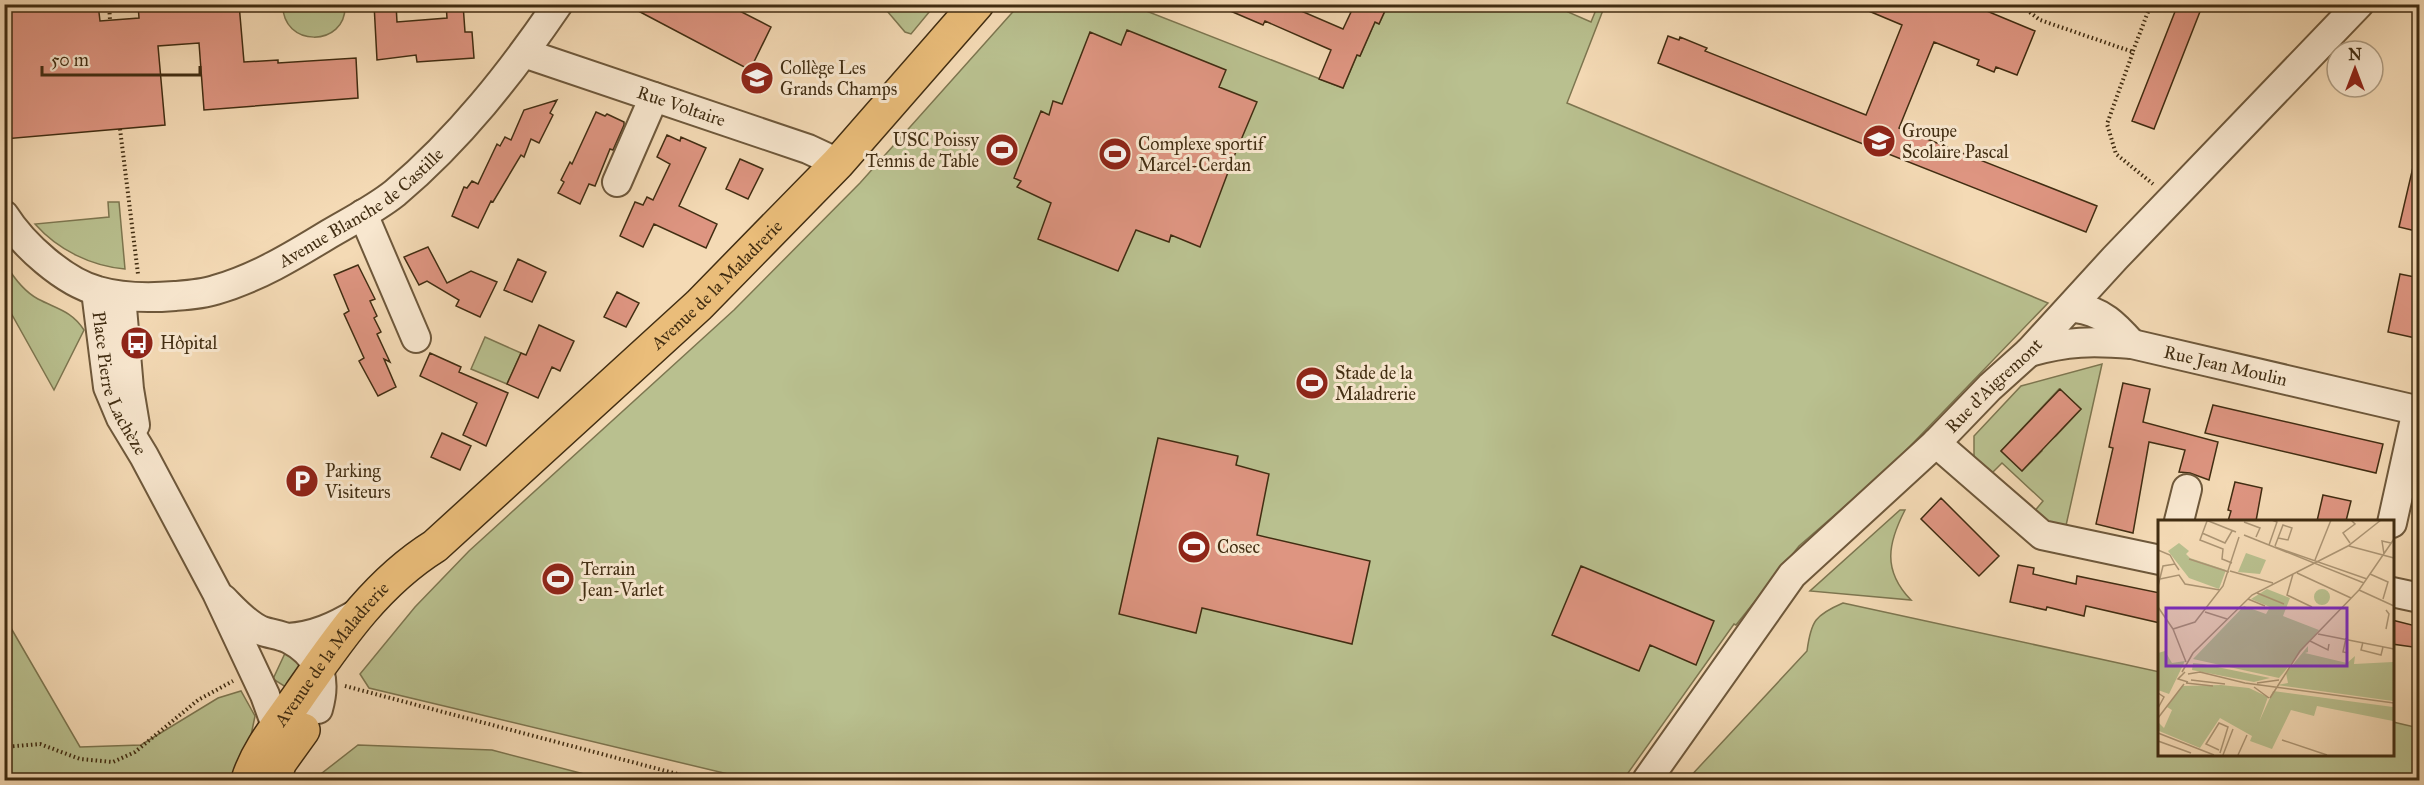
<svg xmlns="http://www.w3.org/2000/svg" width="2424" height="785" viewBox="0 0 2424 785" font-family="'IM FELL Great Primer',serif">
<rect width="100%" height="100%" fill="#f4dab5"/>
<filter id="stains"><feTurbulence type="fractalNoise" baseFrequency=".00333" numOctaves="4"/><feColorMatrix values="0 0 0 0 .2 0 0 0 0 .09 0 0 0 0 .02 0 0 0 .5 -.17"/></filter>
<radialGradient id="worn" r=".72"><stop offset=".6" stop-color="#630" stop-opacity="0"/><stop offset="1" stop-color="#630" stop-opacity=".3"/></radialGradient>
<path fill="#b9c08f" stroke="#7d7650" stroke-width="1.5" fill-rule="evenodd" d="M283,4L345,5C347,48 281,48 283,4Z
M882,5H935L911,34L905,32Z
M1019,5H1131L1343,88L1357,55L1360,56L1375,22L1379,24L1388,5H1563L1561,9L1591,22L1598,5H1605L1567,103L2048,303L1890,467L1799,546L1736,625L1734,624L1623,780H753L369,688L360,674L415,607L469,551L734,310L860,183Z
M108,202H119L125,269C91,266 58,250 35,224L109,217Z
M6,265C14,278 25,292 38,299C57,309 72,311 84,330L54,390L6,304L5,266Z
M485,337L521,353L507,384L471,369Z
M2102,364L2065,530L2048,526L2033,513L2043,501L2002,463L1991,474L1974,457V436L2021,386ZM2059,389L2081,409L2056,436L2040,448L2042,451L2022,471L2001,451Z
M1900,510H1905C1888,543 1882,570 1911,600L1810,591Z
M1843,603L2160,672V754H2392L2393,722L2419,728V780H1687L1807,651C1811,621 1815,615 1843,603Z
M4,616L80,747L141,745L218,698L241,691L255,716L249,745L236,780H5Z
M287,649L306,667L289,689L273,679Z
M358,745L492,750L607,780H319L317,777Z"/>
<path fill="#de9581" stroke="#412d12" stroke-width="1.5" d="M4,4H98L100,21L139,18L138,4H239L244,62L278,60V63L356,58L358,98L204,110L199,43L158,46L165,125L4,139Z
M374,4H396L397,22L447,18L446,4H463L465,32H472L474,58L417,62L416,55L377,60Z
M625,4H726L771,27L750,70Z
M1214,4H1285L1343,29L1351,12L1333,4H1388L1379,24L1375,22L1360,56L1357,55L1343,88L1319,79L1331,50L1265,21L1263,25Z
M1852,4H1970L2035,31L2017,75L1996,67L1994,72L1977,65L1979,60L1934,42L1899,128L2097,206L2086,232L1658,63L1668,36L1679,40L1680,37L1707,48L1705,51L1866,115L1902,25Z
M2178,4H2203L2154,129L2132,121Z
M1127,30L1226,70L1219,87L1257,102L1233,159L1200,247L1171,235L1169,242L1136,230L1118,271L1038,239L1051,203L1017,187L1021,181L1014,178L1041,111L1049,115L1053,101L1062,104L1090,32L1121,45Z
M557,100L550,113L553,115L539,143L531,139L524,157L521,155L493,202L491,201L478,228L452,216L464,187L467,188L472,181L478,184L497,144L500,146L505,137L511,140L524,110Z
M596,112L605,116L607,114L624,122V125L613,150L610,149L595,186L589,184L580,204L558,193L564,182L561,180L570,162L572,164Z
M667,135L680,141L681,137L706,148L679,206L717,224L706,248L654,224L643,247L620,236L635,202L643,205L647,197L653,200L670,164L657,157Z
M740,159L763,169L748,199L726,189Z
M2413,167L2420,168V232L2399,227Z
M428,247L447,283L471,271L497,282L480,317L456,306L459,300L427,281L419,285L404,257Z
M518,259L546,272L532,302L504,290Z
M358,265L375,299L370,301L377,316L374,318L381,332L377,334L390,362L384,359L396,387L378,396L359,361L364,358L344,314L349,311L334,275Z
M2400,274L2420,278V339L2388,332Z
M617,292L639,303L626,327L604,317Z
M539,325L574,341L560,371L552,367L538,398L507,384L521,353L526,355Z
M430,353L461,367L459,372L508,393L486,446L463,435L477,403L420,376Z
M2123,383L2150,389L2143,422L2218,442L2209,480L2190,473L2179,472L2185,450L2149,442L2133,533L2096,524L2113,448L2109,447Z
M2060,389L2081,409L2022,471L2001,451Z
M2213,405L2383,444L2376,473L2205,433Z
M442,433L471,446L460,470L431,457Z
M1158,438L1238,456L1236,465L1269,474L1257,535L1370,561L1352,644L1202,608L1196,633L1119,614Z
M2235,482L2262,488L2256,521H2228L2231,511L2228,510Z
M2323,495L2351,501L2346,521H2317Z
M1941,498L1999,556L1979,576L1921,519Z
M2018,565L2034,568L2033,574L2076,584L2077,576L2160,593V623L2086,606L2084,616L2047,607L2046,610L2010,602Z
M1581,566L1714,621L1696,665L1650,645L1639,671L1552,635Z
M2392,620L2420,627V648L2392,644Z"/>
<g fill="none" stroke-linecap="round" stroke-linejoin="round">
<defs>
<g id="minor">
<path id="s1" d="M524,53L808,149L838,163"/>
<path d="M617,182L654,97"/>
<path d="M363,214L416,338"/>
<path id="s2" d="M4,215C23,245 64,282 98,291C122,298 150,298 175,296C188,295 203,294 215,290C257,278 293,256 329,234C351,221 375,209 395,193C459,139 511,73 558,4"/>
<path id="s3" d="M96,291L108,387L121,418L144,456L217,593L265,695L274,720L275,729"/>
<path d="M121,296L129,389L135,425"/>
<path d="M2076,308C2102,311 2115,325 2132,344"/>
<path id="s4" d="M2029,352C2068,341 2092,341 2132,344L2420,411"/>
<path d="M1936,443L2042,535L2160,560"/>
<path d="M2179,521L2187,489"/>
<path d="M2392,523L2417,410"/>
<path d="M2392,592L2420,598"/>
<path d="M223,599C234,610 247,625 262,631C271,634 281,635 289,639C319,655 327,678 318,709"/>
<path d="M288,638C315,636 334,627 358,613"/>
<path id="s5" d="M1647,780L1792,575L1936,443L1990,387L2029,352L2115,258L2359,4"/>
</g>
<g id="major">
<path id="s6" d="M248,780C258,748 281,722 300,694C339,638 376,583 435,546L699,305L838,163L977,4"/>
<path d="M273,780L280,762L303,730"/>
</g>
</defs>
<use href="#minor" stroke="#6e583b" stroke-width="32"/>
<use href="#major" stroke="#412d12" stroke-width="36"/>
<path stroke="#412d12" stroke-width="4" stroke-dasharray="1.5 3" stroke-linecap="butt" d="M109,4L110,20
M2019,4L2040,20L2133,52L2107,124L2116,154L2153,184
M2133,51L2151,4
M120,129L138,274
M345,686L700,780
M4,747L40,744L80,759L113,762L135,752L198,700L233,681"/>
<use href="#minor" stroke="#f8e7cf" stroke-width="28"/>
<use href="#major" stroke="#eabd7a" stroke-width="33"/>
</g>
<defs>
<symbol id="school-disc" viewBox="-11 -11 22 22"><circle r="9.5" fill="#8f2418" stroke="#f8e7cf"/><path d="M0-5L7-2L0 1L-7-2ZM-4 1L0 2.5L4 1V4Q0 6-4 4Z" fill="#fff"/></symbol>
<symbol id="stadium-disc" viewBox="-11 -11 22 22"><circle r="9.5" fill="#8f2418" stroke="#f8e7cf"/><path d="M0-5a6.5 5 0 1 0 0 10a6.5 5 0 1 0 0-10ZM-3.5-1.8h7v3.6h-7Z" fill="#fff"/></symbol>
<symbol id="bus-disc" viewBox="-11 -11 22 22"><circle r="9.5" fill="#8f2418" stroke="#f8e7cf"/><path d="M-5-6H5V4H4V6H2V4H-2V6H-4V4H-5ZM-3.5-4V0h7V-4ZM-3.5 1.2v1.5H-2V1.2ZM2 1.2v1.5H3.5V1.2Z" fill="#fff"/></symbol>
<symbol id="parking-disc" viewBox="-11 -11 22 22"><circle r="9.5" fill="#8f2418" stroke="#f8e7cf"/><path d="M-3.5-5.5H1a3.5 3.5 0 0 1 0 7H-1V5.5H-3.5ZM-1-3.4V-.6H.8a1.4 1.4 0 0 0 0-2.8Z" fill="#fff"/></symbol>
</defs>
<g fill-rule="evenodd">
<use href="#school-disc" x="738" y="59" width="38" height="38"/>
<use href="#school-disc" x="1860" y="122" width="38" height="38"/>
<use href="#stadium-disc" x="983" y="131" width="38" height="38"/>
<use href="#stadium-disc" x="1096" y="135" width="38" height="38"/>
<use href="#bus-disc" x="118" y="324" width="38" height="38"/>
<use href="#stadium-disc" x="1293" y="364" width="38" height="38"/>
<use href="#parking-disc" x="283" y="462" width="38" height="38"/>
<use href="#stadium-disc" x="1175" y="528" width="38" height="38"/>
<use href="#stadium-disc" x="539" y="560" width="38" height="38"/>
</g>
<g text-anchor="middle" dominant-baseline="central" stroke-width="6" stroke-linejoin="round" paint-order="stroke">
<g font-size="18" fill="#412d12" stroke="#f8e7cf" text-anchor="start">
<text x="780" y="68">Collège Les<tspan x="780" dy="21">Grands Champs</tspan></text>
<text x="1902" y="131">Groupe<tspan x="1902" dy="21">Scolaire Pascal</tspan></text>
<text x="979" y="140" text-anchor="end">USC Poissy<tspan x="979" dy="21">Tennis de Table</tspan></text>
<text x="1138" y="144">Complexe sportif<tspan x="1138" dy="21">Marcel-Cerdan</tspan></text>
<text x="160" y="343">Hôpital</text>
<text x="1335" y="373">Stade de la<tspan x="1335" dy="21">Maladrerie</tspan></text>
<text x="325" y="471">Parking<tspan x="325" dy="21">Visiteurs</tspan></text>
<text x="1217" y="547">Cosec</text>
<text x="581" y="569">Terrain<tspan x="581" dy="21">Jean-Varlet</tspan></text>
</g>
<g font-size="18" fill="#412d12" stroke="#f8e7cf">
<text stroke="none"><textPath href="#s1" startOffset="166">Rue Voltaire</textPath></text>
<text stroke="none"><textPath href="#s2" startOffset="410">Avenue Blanche de Castille</textPath></text>
<text stroke="none"><textPath href="#s6" startOffset="687">Avenue de la Maladrerie</textPath></text>
<text stroke="none"><textPath href="#s4" startOffset="200">Rue Jean Moulin</textPath></text>
<text stroke="none"><textPath href="#s3" startOffset="96">Place Pierre Lachèze</textPath></text>
<text stroke="none"><textPath href="#s5" startOffset="528">Rue d'Aigremont</textPath></text>
<text stroke="none"><textPath href="#s6" startOffset="152">Avenue de la Maladrerie</textPath></text>
</g>
</g>
<g transform="translate(2158 520)">
<rect width="236" height="236" fill="#f4dab5"/>
<path d="M21,23L31,31L28,34L32,38L68,50L61,69L31,58L10,31ZM88,33L108,40L102,54L80,52ZM109,69L132,78L125,96L161,110L121,158L35,139L86,86L108,94L112,87L93,79ZM156 77a8 8 0 1 1 16 0a8 8 0 1 1-16 0ZM150,126V132L147,133L189,143L197,136L196,144L235,142V181L119,165L130,163L128,153ZM7,131L14,143L27,141L11,174L0,170V133ZM35,143L45,144L112,158L96,162L34,150ZM63,165L91,168L110,177L101,202L115,171L235,187V201L159,186L156,196L133,190L114,229L92,221L94,216L62,198L42,228L1,211V203L6,208L14,190L9,187L24,166Z" fill="#b9c08f"/>
<path fill="none" stroke="#ac9574" stroke-width="1.5" d="M48,0L78,12M49,1L42,20L65,29L64,39L74,43M86,2L102,8L98,17M44,13L67,23L74,11M86,15L206,63M192,23L185,13L197,4L193,0M111,25L119,2L114,0M117,26L125,5L134,8L130,20L120,18M191,26L236,38M117,27L209,59M0,30L12,35L17,44M226,34L224,21L233,23M31,39L71,52M157,40L173,0M72,51L115,63M139,53L193,78M135,54L129,75L154,87M212,54L230,62L225,79M2,59L21,55L27,64L62,70M0,66L5,46L17,44L21,50M201,70L236,86M99,73L126,84M90,79L107,86M0,87L15,109L37,102L65,66L81,17M228,90L231,94L228,109M47,92L69,99M15,109L28,142M160,114L236,129M188,118L185,132L190,133M152,121L170,130L171,124M205,122L203,130L223,135L225,127M24,152L35,133L94,75L190,26L223,0M27,152L20,159L30,162M30,154L42,152L87,163L236,183M33,160L67,164M28,163L55,166M99,163L121,160M96,167L111,178M0,173L6,177L0,188M112,178L142,131L201,70L236,19M0,198L26,164M0,213L56,235M124,220L169,235M0,221L33,233M61,230L48,224L61,203L70,207L62,233M65,235L75,209M80,235L89,215"/>
<path fill="#7b2cbf" fill-opacity="0.15" stroke="#7b2cbf" stroke-width="3" d="M8,88H189V146H8Z"/>
<rect width="236" height="236" fill="none" stroke="#412d12" stroke-width="3"/>
</g>
<rect width="2424" height="785" fill="none" stroke="#f4dab5" stroke-width="24"/>
<rect x="6" y="6" width="2412" height="773" fill="none" stroke="#412d12" stroke-width="3"/>
<rect x="12" y="12" width="2400" height="761" fill="none" stroke="#412d12" stroke-width="1.5"/>
<g transform="translate(2355 69)"><circle r="28" fill="#f8e7cf" stroke="#af9d83" stroke-width="1.5"/>
<path d="M0-4.5L10 22L0 15L-10 22Z" fill="#8f2418"/>
<text y="-9" font-size="16" font-weight="bold" text-anchor="middle" fill="#412d12">N</text>
</g>
<path d="M42 66v9h158v-9" fill="none" stroke="#412d12" stroke-width="3"/>
<text x="51" y="66" font-size="18" fill="#412d12" stroke="#f8e7cf" stroke-width="4.5" paint-order="stroke">50 m</text>
<rect width="100%" height="100%" filter="url(#stains)"/>
<rect width="100%" height="100%" fill="url(#worn)"/>
</svg>
